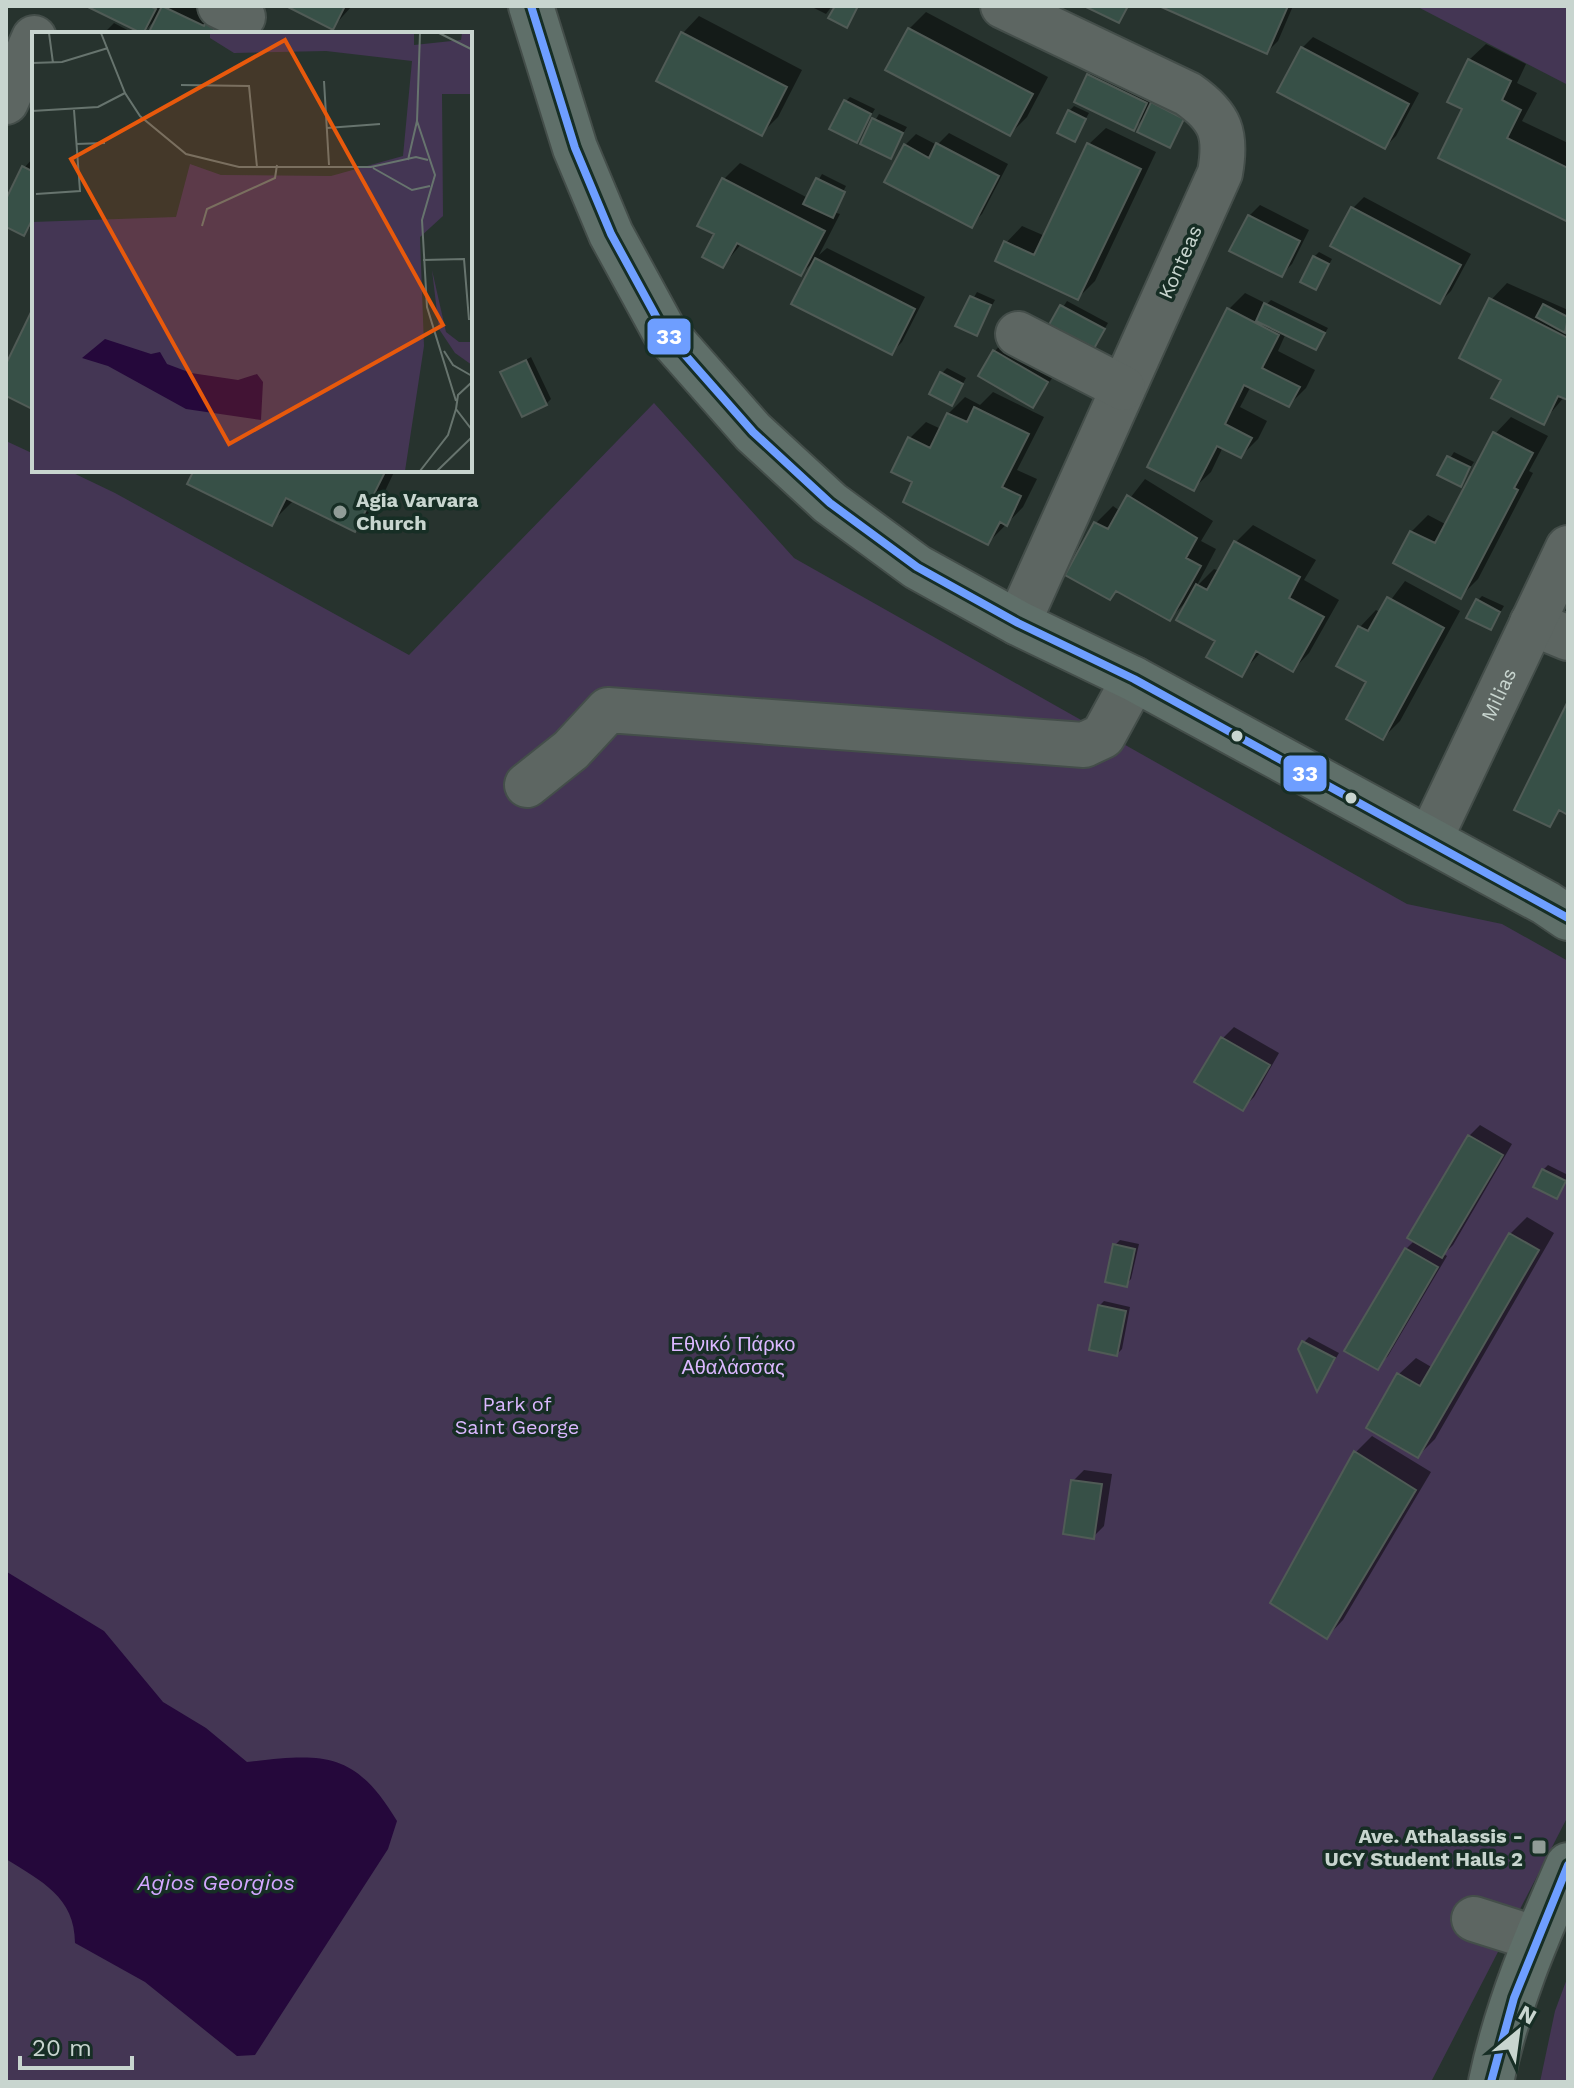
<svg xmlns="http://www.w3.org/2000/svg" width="1574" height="2088" viewBox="0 0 1574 2088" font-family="'Work Sans',sans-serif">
<rect width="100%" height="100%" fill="#27332e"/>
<path fill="#443654" d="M1416,6H1568V85Z
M654,403L794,558L1407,904L1502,924L1568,961V1816L1431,2082H6V441L34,454V470H67L115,493L409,655Z
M1568,1976V2082H1540L1555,2011Z"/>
<path fill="#25083b" d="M6,1562L7,1572L104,1631L163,1702L206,1728L247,1762C324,1753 355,1751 397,1821L388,1849L255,2055L237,2056L145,1982L75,1943C75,1897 41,1881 6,1859Z"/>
<path fill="#0007" d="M90,6H197L213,14L229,34L218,30L215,34H150L156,19L144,32Z
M290,6H352L332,28Z
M810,6H832L826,14Z
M1164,6H1293L1278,41L1267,52Z
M926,12L1048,77L1027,117L1010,134L909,29Z
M699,16L802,70L778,117L762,133L658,80L683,33Z
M114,23L135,34H103Z
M1313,37L1419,93L1396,136L1385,147L1302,48Z
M1486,44L1526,64L1517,83L1537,93L1522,121L1568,143V220L1465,108L1469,60Z
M1100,65L1187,113L1169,146L1145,117L1134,128L1089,76Z
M850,97L875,109L856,140L845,102Z
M1074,106L1089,113L1074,139L1069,111Z
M879,114L907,127L890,156L862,143Z
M1106,128L1156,152L1095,281L1078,298L1006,243L1022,226L1045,236L1089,144Z
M949,133L1008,164L982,214L971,225L905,145L916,134L937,145Z
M34,157V223L24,234L6,225V203L24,168Z
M740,163L808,198L822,174L846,186L833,212L840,214L819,255L827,248L925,297L902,342L891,353L814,261L801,274L742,243L723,266L716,233L724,179Z
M1364,197L1471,254L1451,291L1440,302L1353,208Z
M1260,205L1309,230L1292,264L1281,275L1249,216Z
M1319,252L1332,259L1316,288L1314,257Z
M1507,283L1568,310V398L1565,396L1543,422L1504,379L1491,300Z
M977,292L995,300L976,334L958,325Z
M1245,293L1267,304L1271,300L1328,328L1316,348L1286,333L1278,351L1315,370L1306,388L1289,405L1251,386L1240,407L1267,421L1258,439L1241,456L1223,447L1211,472L1194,488L1228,310Z
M1067,301L1108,323L1091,352L1049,329Z
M1005,340L1058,370L1033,405L995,351Z
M531,357L551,399L546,404L503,373Z
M947,368L966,378L952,403L942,373Z
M993,392L1044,417L1017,470L1037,479L1023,507L988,543L915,482L910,438L926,422L941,429L948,414L965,397L980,405Z
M1511,417L1548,436L1529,471L1533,473L1478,579L1461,596L1411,532L1428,515L1447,525L1495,434Z
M1454,452L1474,462L1460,484L1440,474Z
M197,470H395L377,508L355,530L293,501L271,523Z
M1145,479L1213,521L1201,541L1216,549L1196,587L1214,569L1220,571L1236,542L1253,525L1316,560L1304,580L1339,600L1309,653L1293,670L1261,652L1241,674L1188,600L1169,619L1118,590L1110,598L1096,523L1113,506L1120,511Z
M1405,581L1460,611L1400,721L1383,738L1360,627L1376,610L1381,613Z
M1482,596L1504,606L1491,628L1477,601Z
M1234,1027L1279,1053L1254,1097L1243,1108L1197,1082L1223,1038Z
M1480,1125L1512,1144L1453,1245L1444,1254L1447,1256L1388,1356L1377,1367L1347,1350L1406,1249L1415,1240L1469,1136Z
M1548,1165L1568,1175L1557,1196L1543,1170Z
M1527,1217L1554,1233L1435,1439L1418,1456L1399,1374L1416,1358L1433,1368L1510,1234Z
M1120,1240L1139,1244L1131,1279L1126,1284L1115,1245Z
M1104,1301L1130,1307L1122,1349L1117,1354L1099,1306Z
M1309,1337L1339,1353L1318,1389L1304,1342Z
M1372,1436L1431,1472L1343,1620L1327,1637L1356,1452Z
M1084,1470L1112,1474L1104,1526L1093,1537L1073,1481Z"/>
<path fill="#375047" stroke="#505b56" stroke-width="2" d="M86,6H150L156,9L143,34Z
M162,6L204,26L211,13L230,34L214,30L212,34H148Z
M286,6H345L333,30Z
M835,6H858L847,28L828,18Z
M1084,6H1128L1119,23Z
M1159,6H1288L1267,54Z
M908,28L1033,94L1010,136L885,70Z
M681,32L787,87L762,136L656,81Z
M1301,47L1409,104L1385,149L1277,92Z
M1468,59L1511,81L1502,100L1521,110L1507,138L1568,168V222L1438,158L1462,109L1447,102Z
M1087,74L1147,103L1134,131L1074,102Z
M844,100L871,114L857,143L829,129Z
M1151,102L1184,119L1170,148L1137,132Z
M1068,110L1086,119L1075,142L1057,133Z
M872,118L903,133L891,159L860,144Z
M936,143L999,176L972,228L884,182L904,144L929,158Z
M1087,143L1141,169L1078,300L995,261L1004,241L1034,255Z
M22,166L34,172V216L24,236L6,227V199Z
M722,178L825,231L801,276L737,243L723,268L702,257L714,234L697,226Z
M816,178L845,192L833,218L803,204Z
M1351,207L1461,265L1440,304L1330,246Z
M1248,215L1300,241L1282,277L1229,251Z
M1313,256L1329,264L1316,290L1300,282Z
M815,258L915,309L892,355L791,304Z
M970,296L991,305L977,336L955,326Z
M1489,298L1568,338V400L1558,396L1544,425L1491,398L1501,380L1459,358Z
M1264,303L1325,333L1316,350L1256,321Z
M1543,304L1568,317L1565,333L1536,317Z
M1060,305L1105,329L1091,354L1046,330Z
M34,306V410L6,396V364Z
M1227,308L1279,335L1262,368L1300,387L1289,407L1244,385L1225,424L1252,438L1241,458L1217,446L1194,491L1147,467Z
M993,350L1048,382L1033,408L978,376Z
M526,360L547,405L522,417L500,372Z
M940,372L963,384L952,406L929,394Z
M974,407L1029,434L1002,487L1021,496L1007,526L1000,522L988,545L903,502L912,482L891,472L908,437L930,448L947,413L967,422Z
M1493,432L1533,453L1514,488L1518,490L1461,599L1393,563L1410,531L1435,543Z
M1447,456L1470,467L1461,487L1437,475Z
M194,470H386L355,532L286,498L272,526L187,484Z
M1127,495L1197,538L1186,558L1201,566L1170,621L1116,591L1110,600L1065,575L1094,522L1108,529Z
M1234,541L1300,577L1289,598L1324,617L1293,672L1256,651L1242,677L1206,657L1215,641L1176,620L1196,584L1207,590Z
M1387,597L1444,628L1383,740L1346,719L1366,682L1336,666L1358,626L1368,631Z
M1476,599L1500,612L1491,630L1466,618Z
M1568,701V815L1559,810L1550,827L1514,810Z
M1221,1037L1270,1065L1243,1111L1194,1082Z
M1468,1135L1503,1155L1442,1258L1407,1238Z
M1542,1169L1566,1181L1557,1199L1533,1187Z
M1509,1233L1539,1250L1418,1458L1366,1428L1397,1373L1420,1386Z
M1113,1244L1135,1249L1127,1287L1105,1282Z
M1405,1248L1438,1267L1378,1370L1344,1351Z
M1098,1305L1126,1311L1117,1356L1089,1350Z
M1302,1341L1335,1358L1317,1392L1298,1349Z
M1354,1451L1416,1490L1327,1639L1270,1603Z
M1071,1480L1102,1484L1094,1539L1063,1534Z"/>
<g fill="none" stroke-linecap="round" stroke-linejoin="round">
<defs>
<g id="minor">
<path d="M220,6L243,17"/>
<path d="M1003,6L1188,94C1221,117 1227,134 1220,173L1018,623"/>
<path d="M6,102L34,38"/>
<path d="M1018,334L1123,388"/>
<path d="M1532,623L1568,638"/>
<path d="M527,785L571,750L608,710L1084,745L1103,736L1134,679"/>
<path id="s1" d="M1430,839L1568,548"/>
<path d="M1474,1919L1534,1938"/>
</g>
<path id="major" d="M531,6L575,148L611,234L664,331L753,432L830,503L917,567L1018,623L1134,679L1546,903L1568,918
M1491,2082C1507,2005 1537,1936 1568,1865"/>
</defs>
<use href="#minor" stroke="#444e4a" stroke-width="48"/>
<use href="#major" stroke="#444e4a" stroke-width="48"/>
<use href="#minor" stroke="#5d6662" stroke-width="44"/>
<use href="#major" stroke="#5f6f69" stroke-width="44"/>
<defs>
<path id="bus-1" d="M531,6L575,148L611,234L664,331L753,432L830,503L917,567L1018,623L1134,679L1568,918
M1491,2082L1514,1998L1568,1865"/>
</defs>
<use href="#bus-1" stroke="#172e25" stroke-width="14"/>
<use href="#bus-1" stroke="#6e9eff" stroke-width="8"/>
</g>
<g fill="#909c97" stroke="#172e25" stroke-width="3">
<circle cx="340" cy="512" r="8"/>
<rect x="1531" y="1839" width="16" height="16" rx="4"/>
</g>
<g fill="#c8d5cf" stroke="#172e25" stroke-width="3">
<circle cx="1237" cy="736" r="7"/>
<circle cx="1351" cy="798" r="7"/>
</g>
<g text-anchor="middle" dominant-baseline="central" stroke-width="7" stroke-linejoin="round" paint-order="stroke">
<g font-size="20" fill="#c8d5cf" stroke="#172e25">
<text transform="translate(1180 262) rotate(-66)">Konteas</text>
<text stroke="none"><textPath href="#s1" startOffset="160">Milias</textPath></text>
</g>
<g font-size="20" font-weight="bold" fill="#c8d5cf" stroke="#172e25" text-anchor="start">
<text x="356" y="500">Agia Varvara<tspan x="356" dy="23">Church</tspan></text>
<text x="1523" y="1836" text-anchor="end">Ave. Athalassis -<tspan x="1523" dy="23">UCY Student Halls 2</tspan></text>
</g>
<g font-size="20" fill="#dbb8ff" stroke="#172e25">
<text x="733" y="1344">Εθνικό Πάρκο<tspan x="733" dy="23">Αθαλάσσας</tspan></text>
<text x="517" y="1404">Park of<tspan x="517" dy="23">Saint George</tspan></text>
</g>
<g font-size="22" font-style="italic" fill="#d3a7ff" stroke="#172e25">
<text x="216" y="1882">Agios Georgios</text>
</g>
</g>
<g transform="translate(32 32)">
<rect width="440" height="440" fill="#27332e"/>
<path d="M178,1H382V13L429,8L430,1H440V62H410L411,184L388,205L392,314L373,439H0V190L144,185L158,132L189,143L299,144L371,124L380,29L294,19L202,21L178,6ZM400,238L414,300L427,310H440V333L423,321L407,297Z" fill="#443654"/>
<path d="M73,307L119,322L128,320L135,332L159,341L206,348L225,342L231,350L229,388L154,377L76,334L50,326Z" fill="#25083b"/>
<path fill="none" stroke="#67746e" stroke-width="2" d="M17,1L21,31M69,1L93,61L108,84L154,122L207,135H339L384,125L396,128M407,1L439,17M0,31L30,30L76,16M292,49L297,133M149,53L217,54L225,135M0,79L66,75L93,61M385,89L403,143L390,188L395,275L424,369M295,96L348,92M44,112L73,111M376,128L385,89L388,1M341,136L380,158L398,154M4,162L48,159L42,78M170,194L175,177L243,146L245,133M391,228L432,227L437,288M412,319L421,333L440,344M440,350L426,363L424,377L440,398M388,439L416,403L424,377M405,439L440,405"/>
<path fill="#e8590c" fill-opacity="0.15" stroke="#e8590c" stroke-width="4" d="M253,8L411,293L197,412L39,127Z"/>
<rect width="440" height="440" fill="none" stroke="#c8d5cf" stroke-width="4"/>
</g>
<g stroke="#172e25" stroke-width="3">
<rect x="646" y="317" width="46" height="39" rx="8" fill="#6e9eff"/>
<rect x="1282" y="754" width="46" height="39" rx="8" fill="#6e9eff"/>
</g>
<g font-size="22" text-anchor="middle" font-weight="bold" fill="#fff">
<text x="669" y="344">33</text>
<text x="1305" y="781">33</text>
</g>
<rect width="1574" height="2088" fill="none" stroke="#c8d5cf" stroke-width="16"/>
<g transform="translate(1518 2032) rotate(29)" stroke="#172e25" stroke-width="6" paint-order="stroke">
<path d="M0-6L14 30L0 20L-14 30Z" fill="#c8d5cf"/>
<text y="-12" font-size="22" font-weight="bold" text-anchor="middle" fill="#c8d5cf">N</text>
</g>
<path d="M20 2056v12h112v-12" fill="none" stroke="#c8d5cf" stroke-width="4"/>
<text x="32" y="2056" font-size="24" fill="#c8d5cf" stroke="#172e25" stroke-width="6" paint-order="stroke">20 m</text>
</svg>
